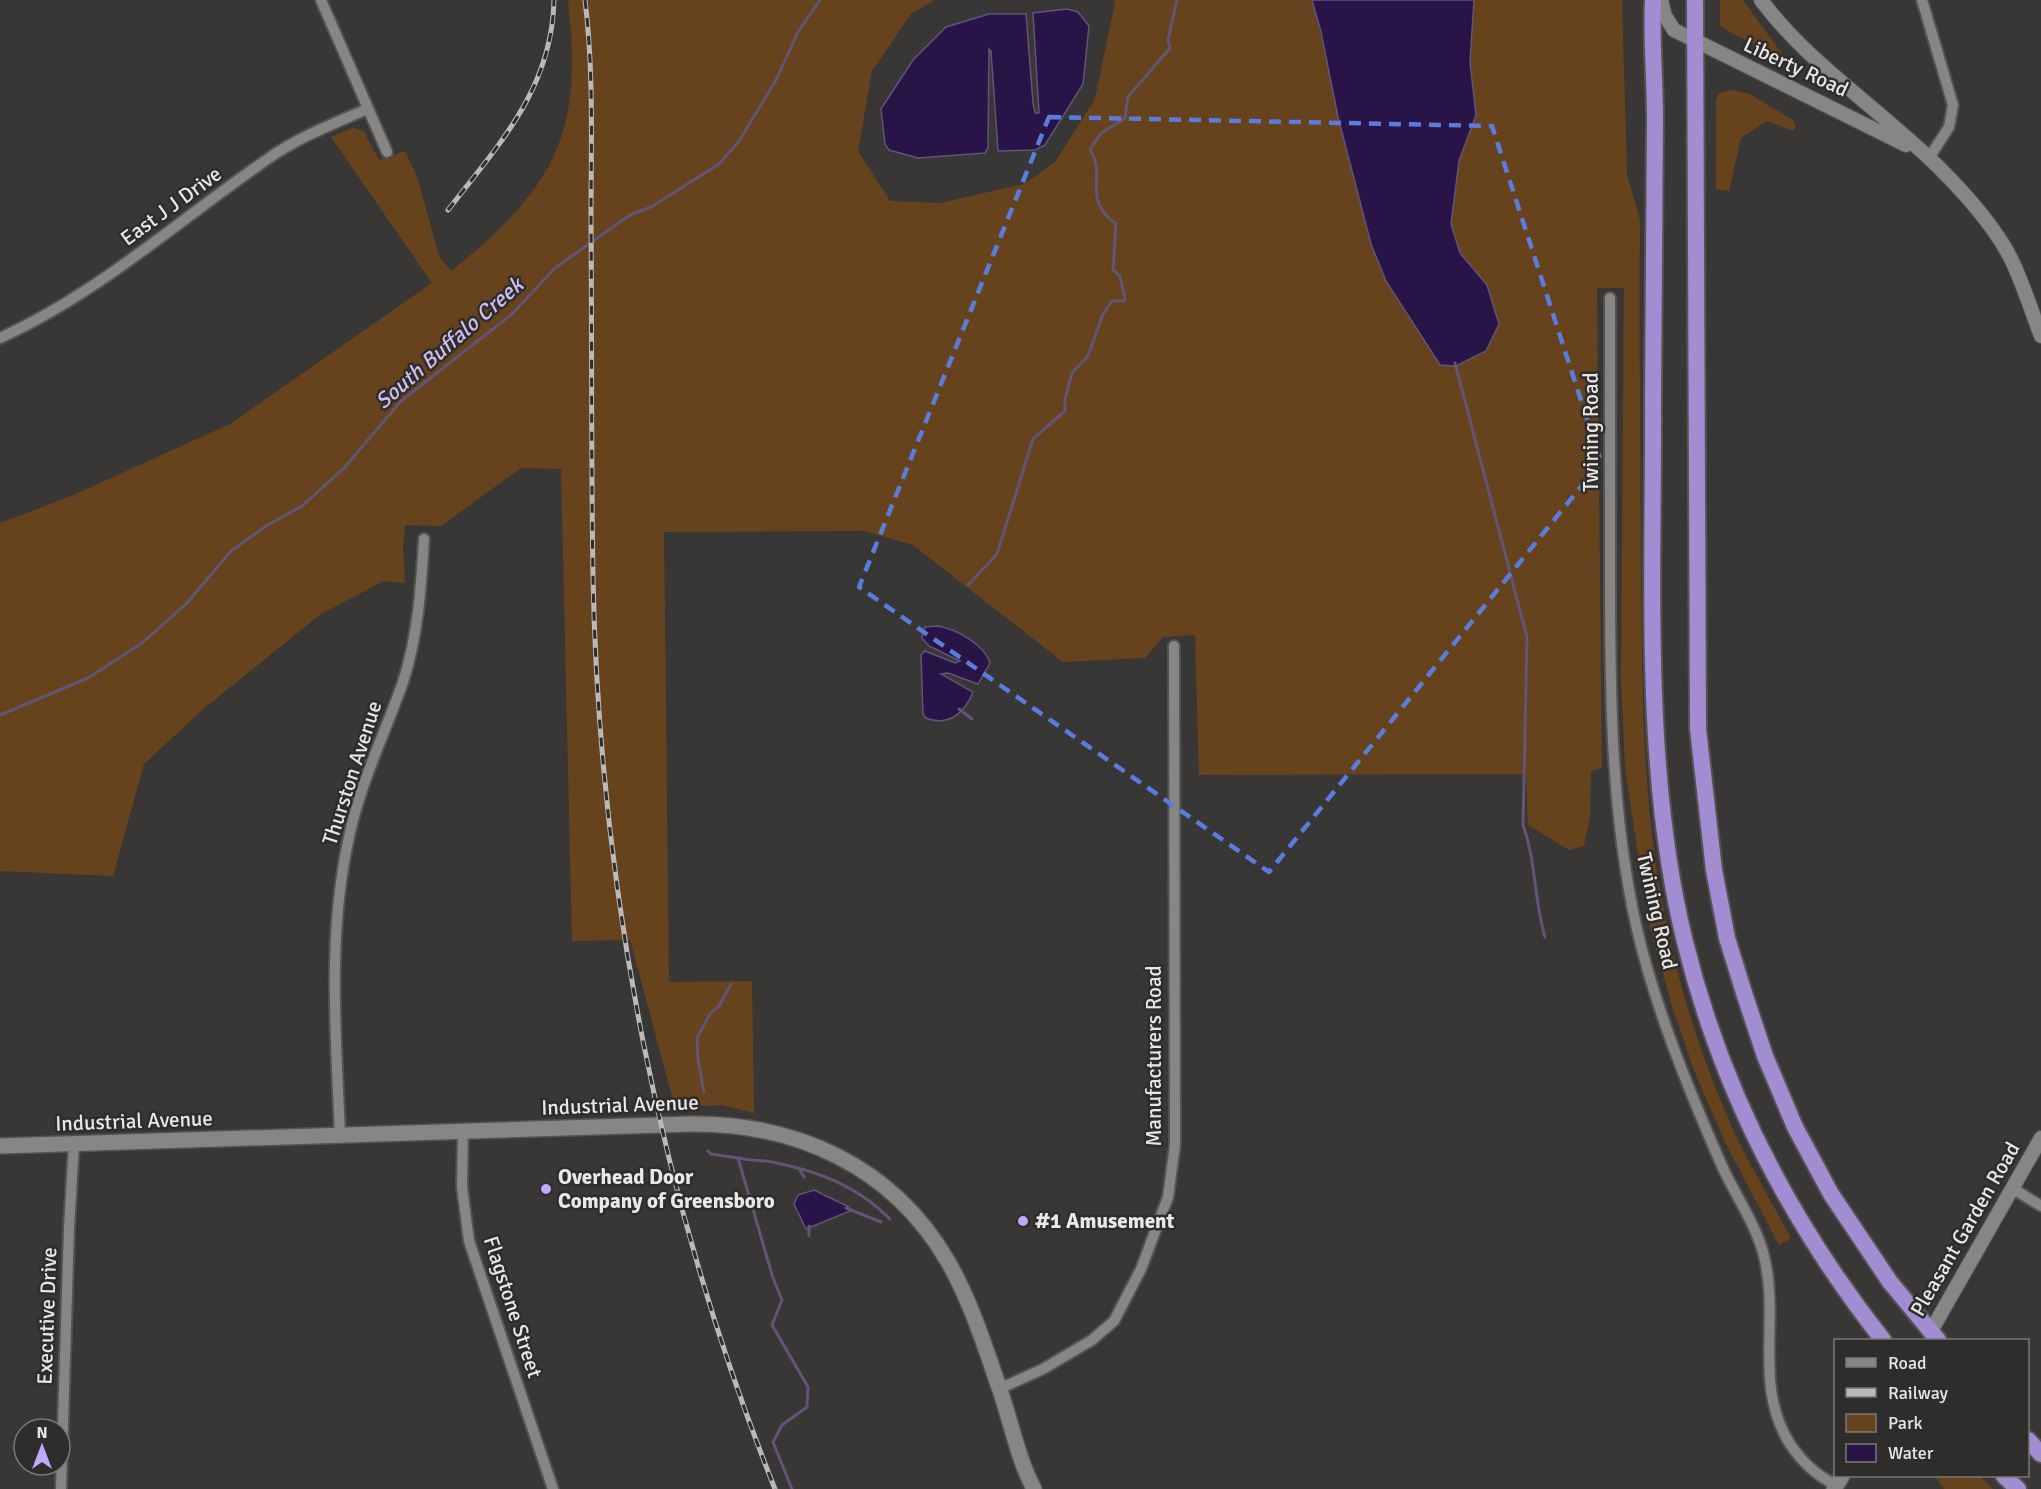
<svg xmlns="http://www.w3.org/2000/svg" width="2041" height="1489" viewBox="0 0 2041 1489" font-family="Signika,sans-serif">
<rect width="100%" height="100%" fill="#393735"/>
<path fill="#66431d" d="M568,0H935L911,14L872,71L858,151L890,201L940,203L1024,184L1055,162L1095,99L1115,3L1113,0H1312C1335,94 1351,191 1386,281L1487,285L1460,253L1451,224L1459,161L1476,115L1470,62L1474,0H1622L1627,174L1640,220C1639,332 1640,444 1641,556C1642,681 1641,805 1667,927C1682,998 1706,1071 1736,1136C1753,1171 1773,1204 1791,1238L1779,1245L1725,1142L1695,1073L1672,1006L1651,930L1640,867L1625,769L1621,681L1624,288H1597L1602,768L1591,771L1590,816L1584,846L1569,850L1528,825L1526,774L1199,775L1195,635L1163,637L1145,658L1063,662L913,545L864,531L664,532L669,982L752,981L754,1113L722,1105L675,1107L630,940L572,941L561,469L521,468L441,526L405,525L403,545L405,583L384,581L321,614L202,710L144,764L113,876L0,871V523L69,497L230,424L432,283L331,137L352,128L363,130L379,160L405,151L418,179L439,256L451,271C555,188 584,133 568,0Z
M1720,0H1743L1788,62L1724,29L1720,25Z
M1731,90L1750,94L1793,120L1796,127L1793,131L1767,121L1741,138L1729,191L1716,189V100L1719,93Z
M1935,1476H1979L1993,1489H1944Z"/>
<path fill="#281447" stroke="#625477" stroke-width="1.5" d="M1312,0H1474L1470,62L1476,115L1459,161L1451,224L1460,253L1487,285L1499,324L1486,351L1456,366L1440,365L1386,281L1371,244L1338,117L1321,32Z
M1067,9L1078,12L1089,26L1083,84L1045,145L1035,150L998,151L991,51L989,49L988,148L985,153L918,158L889,150L885,144L881,109L913,60L946,27L989,14H1026L1033,103L1035,113H1039L1033,13Z
M938,626C956,629 985,645 990,663L978,684L948,673L941,674L973,692C965,713 948,727 926,718L923,714L921,655L925,651L955,663L960,661L929,646L922,638L925,627Z
M814,1190L849,1207L850,1211L806,1229L794,1204L798,1195Z"/>
<g fill="none" stroke-linecap="round" stroke-linejoin="round">
<path stroke="#625477" stroke-width="3" d="M1455,363L1527,637L1523,825C1536,861 1534,900 1545,937
M968,585L997,554L1033,439L1065,411V399L1072,373L1088,356L1103,314L1112,301H1124L1125,299L1120,276L1113,270L1116,224C1080,197 1108,178 1090,150L1100,134L1125,118L1128,97L1170,48L1168,40L1177,0
M959,709L972,719
M0,715L88,678L142,643L186,604L231,551L266,526L302,506L344,468L401,401L512,314L555,268L630,215L651,207L719,164L739,141L776,80L798,32L820,0
M704,1092L698,1060L697,1038L710,1014L719,1006L731,984
M708,1151L711,1154L738,1158L773,1278L782,1300L772,1325L808,1387L807,1407L782,1425L773,1442L792,1489
M739,1158C750,1161 761,1160 772,1162C818,1171 856,1185 890,1219
M799,1168L804,1177
M846,1208L881,1222
M809,1226V1236"/>
<defs>
<path id="minor" d="M321,0L387,152
M1922,0L1953,105L1949,127L1929,158
M1610,298C1610,391 1610,485 1610,578C1610,694 1611,812 1636,925C1654,1005 1689,1091 1722,1166C1735,1195 1756,1224 1764,1256C1780,1319 1753,1386 1790,1444C1802,1462 1817,1476 1836,1485
M0,338C99,293 180,219 269,158C299,137 333,124 367,109
M463,1132L462,1187L469,1241L553,1489
M340,1136C336,1036 327,935 349,837C360,784 385,733 403,682C418,636 421,588 424,539
M2012,1188L2041,1206
M999,1389L1043,1369L1092,1340L1114,1321L1141,1269L1168,1197L1175,1145L1174,646
M61,1489L69,1228L74,1144"/>
<path id="tertiary" d="M1661,0L1665,16L1674,30L1906,145
M1761,0C1802,55 1857,93 1907,138C1943,169 1993,220 2013,263C2024,287 2032,312 2041,336
M1931,1331L2041,1138"/>
<path id="secondary" d="M0,1146L691,1124C796,1123 892,1166 947,1260C970,1299 985,1347 1000,1390C1011,1422 1018,1459 1034,1489
M1834,1489L1842,1476"/>
<path id="trunk" d="M1653,0C1651,39 1655,79 1655,119C1655,212 1653,305 1653,399C1654,577 1642,768 1685,942C1721,1088 1790,1222 1883,1340
M1695,0L1698,729L1714,870L1727,938L1745,996L1765,1056L1795,1127L1831,1194L1890,1282L1938,1340
M2028,1440L2041,1454
M2004,1476L2018,1489"/>
</defs>
<use href="#minor" stroke="#555352" stroke-width="14"/>
<use href="#tertiary" stroke="#555352" stroke-width="16"/>
<use href="#secondary" stroke="#555352" stroke-width="18"/>
<use href="#trunk" stroke="#555352" stroke-width="20"/>
<use href="#minor" stroke="#888684" stroke-width="10"/>
<use href="#tertiary" stroke="#888684" stroke-width="14"/>
<use href="#secondary" stroke="#888684" stroke-width="15"/>
<use href="#trunk" stroke="#a28cd2" stroke-width="16"/>
<defs>
<path id="rail" d="M585,0C594,72 591,147 591,220C592,339 591,458 593,577C599,888 660,1201 775,1489
M448,210C499,144 552,89 554,0"/>
</defs>
<use href="#rail" stroke="#bcbab9" stroke-width="5"/>
<use href="#rail" stroke="#2f2d2b" stroke-width="3" stroke-dasharray="9" stroke-linecap="butt"/>
</g>
<path fill="none" stroke="#5a7cdc" stroke-width="4.5" stroke-dasharray="12 8" stroke-linejoin="round" d="M1049,117L1492,126L1601,462L1269,872L859,587Z"/>
<g fill="#bfa9f4" stroke="#2f2d2b" stroke-width="2">
<circle cx="546" cy="1189" r="6"/>
<circle cx="1023" cy="1221" r="6"/>
</g>
<g text-anchor="middle" dominant-baseline="central" stroke-width="5" stroke-linejoin="round" paint-order="stroke">
<g font-size="21" fill="#eae8e7" stroke="#2f2d2b">
<text transform="translate(1796 67) rotate(25)">Liberty Road</text>
<text transform="translate(171 206) rotate(-36)">East J J Drive</text>
<text transform="translate(1591 432) rotate(-90)">Twining Road</text>
<text transform="translate(352 773) rotate(-72)">Thurston Avenue</text>
<text transform="translate(1657 911) rotate(77)">Twining Road</text>
<text transform="translate(1154 1056) rotate(-90)">Manufacturers Road</text>
<text transform="translate(620 1105) rotate(-2)">Industrial Avenue</text>
<text transform="translate(134 1121) rotate(-2)">Industrial Avenue</text>
<text transform="translate(1965 1229) rotate(-60)">Pleasant Garden Road</text>
<text transform="translate(513 1307) rotate(72)">Flagstone Street</text>
<text transform="translate(47 1316) rotate(-88)">Executive Drive</text>
</g>
<g font-size="21" font-weight="bold" fill="#eae8e7" stroke="#2f2d2b" text-anchor="start">
<text x="558" y="1177">Overhead Door<tspan x="558" dy="24">Company of Greensboro</tspan></text>
<text x="1035" y="1221">#1 Amusement</text>
</g>
<g font-size="22" font-style="italic" fill="#cfc0f4" stroke="#2f2d2b">
<text transform="translate(449 343) rotate(-41)">South Buffalo Creek</text>
</g>
</g>
<rect x="1834" y="1339" width="195" height="138" fill="#2f2d2b" stroke="#7a7876" stroke-width="1.5"/>
<rect x="1846" y="1358" width="30" height="9" fill="#888684" stroke="#7a7876" stroke-width="1.5"/>
<text x="1888" y="1369" font-size="18" fill="#eae8e7">Road</text>
<rect x="1846" y="1388" width="30" height="9" fill="#bcbab9" stroke="#7a7876" stroke-width="1.5"/>
<text x="1888" y="1399" font-size="18" fill="#eae8e7">Railway</text>
<rect x="1846" y="1414" width="30" height="18" fill="#66431d" stroke="#7a7876" stroke-width="1.5"/>
<text x="1888" y="1429" font-size="18" fill="#eae8e7">Park</text>
<rect x="1846" y="1444" width="30" height="18" fill="#281447" stroke="#7a7876" stroke-width="1.5"/>
<text x="1888" y="1459" font-size="18" fill="#eae8e7">Water</text>
<g transform="translate(42 1447)"><circle r="28" fill="#2f2d2b" stroke="#7a7876" stroke-width="1.5"/>
<path d="M0-4.5L10 22L0 15L-10 22Z" fill="#bfa9f4"/>
<text y="-9" font-size="16" font-weight="bold" text-anchor="middle" fill="#eae8e7">N</text>
</g>
</svg>
